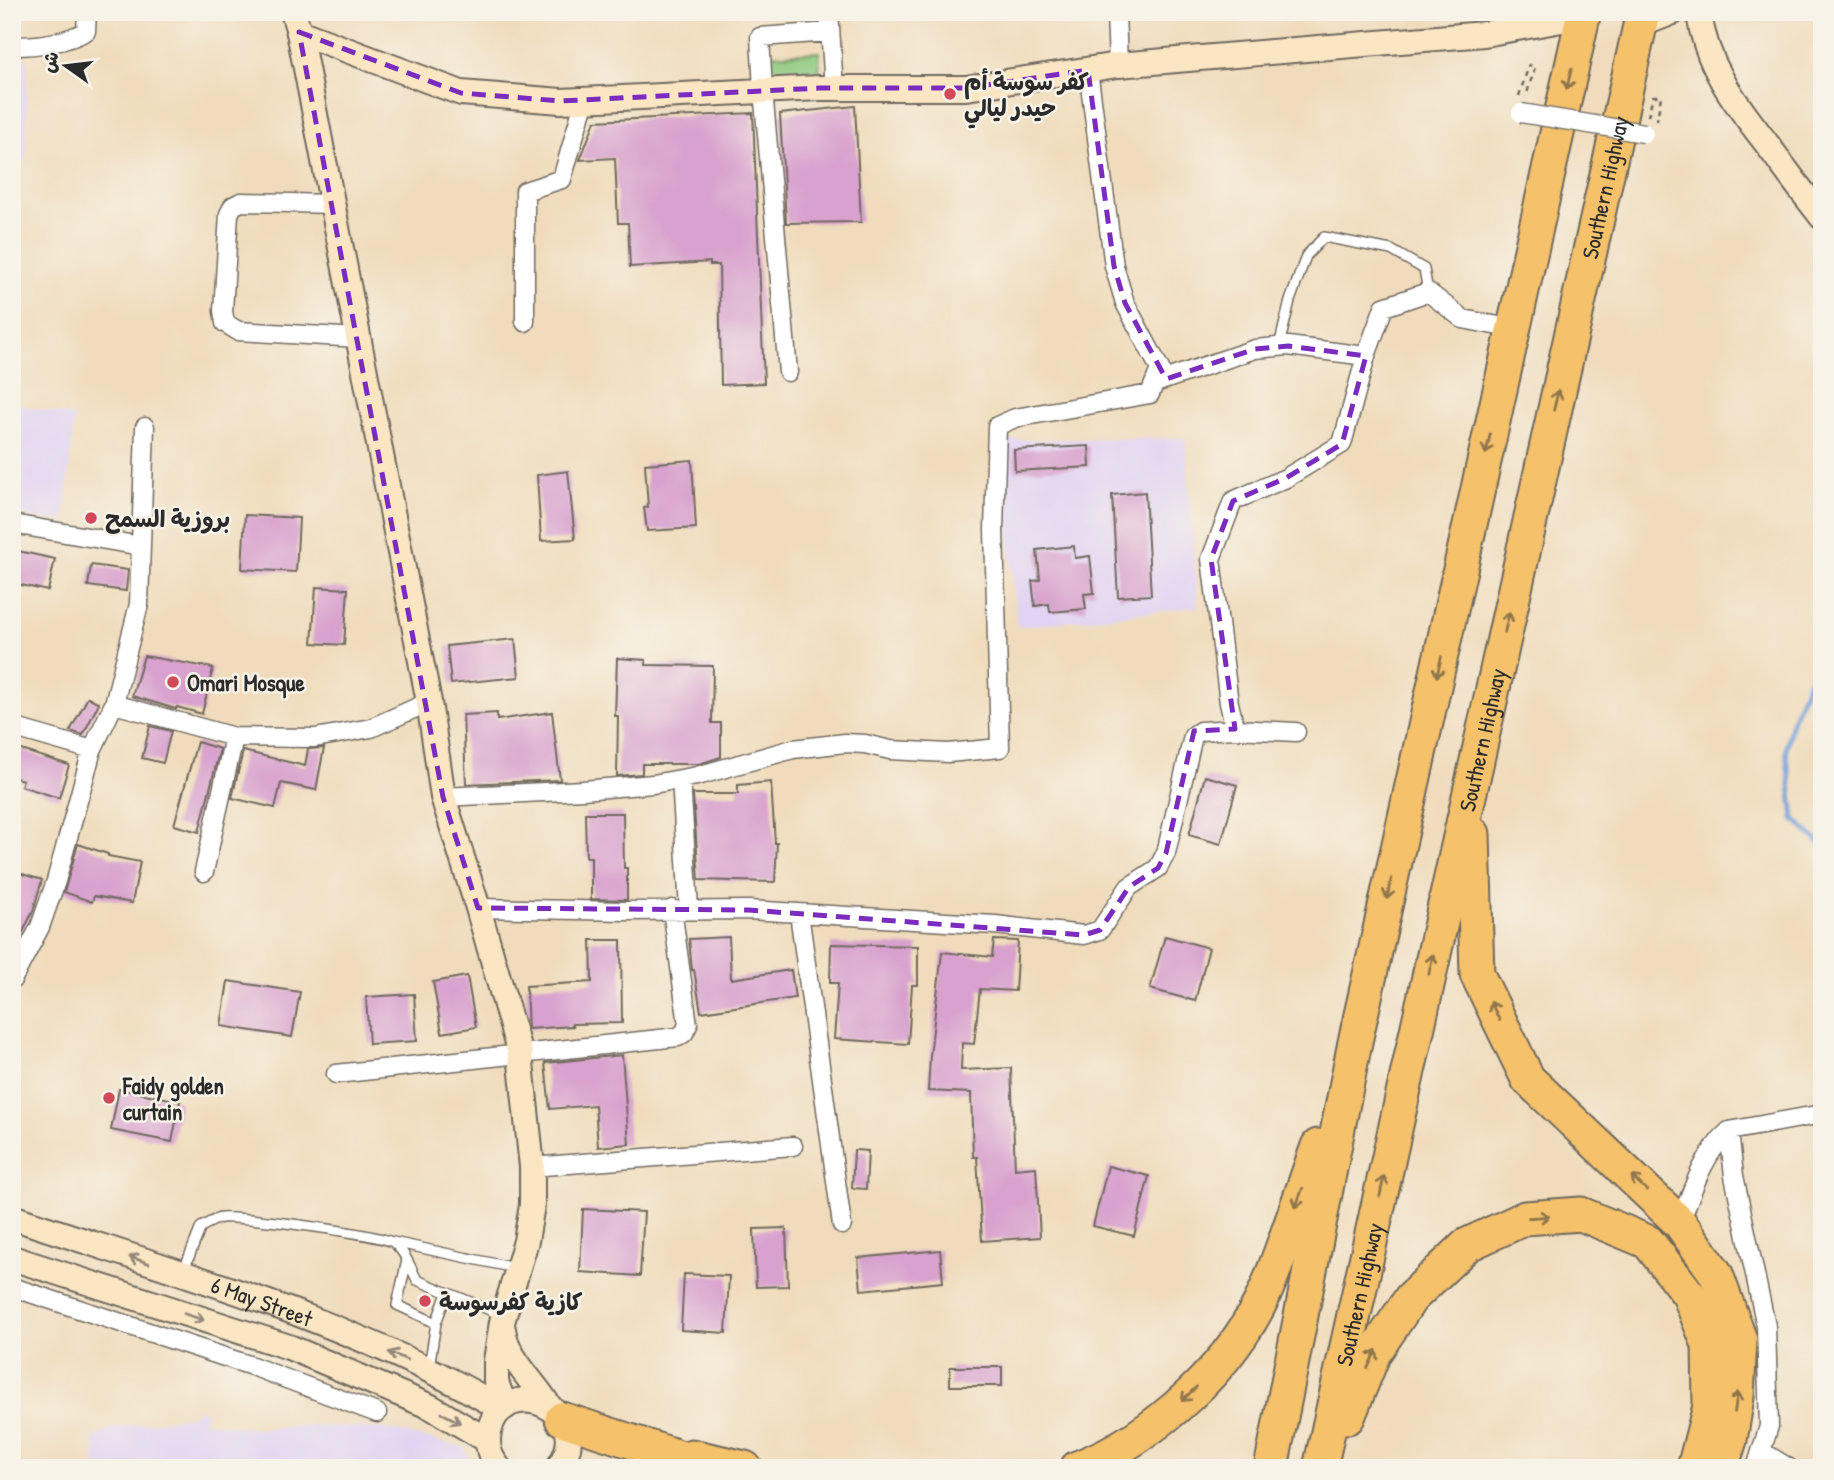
<svg xmlns="http://www.w3.org/2000/svg" width="1834" height="1480" viewBox="0 0 1834 1480" font-family="'Patrick Hand','Playpen Sans Arabic',sans-serif">
<rect width="100%" height="100%" fill="#f7f3e8"/>
<filter id="ink" filterUnits="userSpaceOnUse"><feTurbulence type="fractalNoise" baseFrequency=".0143" numOctaves="2"/><feDisplacementMap in="SourceGraphic" scale="14" xChannelSelector="R" yChannelSelector="G"/><feConvolveMatrix kernelMatrix="1 2 1 2 8 2 1 2 1" color-interpolation-filters="sRGB"/></filter>
<filter id="wash" filterUnits="userSpaceOnUse"><feTurbulence type="fractalNoise" baseFrequency=".00686" numOctaves="4" result="noise"/><feDisplacementMap in="SourceGraphic" scale="28" xChannelSelector="R" yChannelSelector="G"/><feGaussianBlur stdDeviation="1.57" result="paint"/><feColorMatrix in="noise" values="0 0 0 0 0 0 0 0 0 0 0 0 0 0 0 0 0 1.4 0 .05"/><feComposite in="paint" operator="in"/></filter>
<g filter="url(#wash)">
<rect width="100%" height="100%" fill="#f0dcbc"/>
<path fill="#e1d4f3" d="M12,58H27L26,160H12Z
M12,403L74,417L64,522L12,514Z
M1185,438L1198,607L1017,627L1000,440Z
M196,1409L207,1412L202,1421L257,1429L307,1425L388,1429L464,1448L474,1468H96L94,1437L110,1429L192,1416Z"/>
<path fill="#8bc77c" stroke="#5b7954" stroke-width="2" d="M819,52L820,88L770,90L766,55Z"/>
<g fill="none" stroke-linecap="round" stroke-linejoin="round">
<path stroke="#6d9cd6" stroke-width="5" d="M1822,649L1792,721L1786,749L1794,819L1822,845"/>
</g>
<g id="blocks">
<path fill="#d8a1ce" d="M855,106L861,222L786,223L780,114Z
M753,113L764,383L721,385L719,265H710V262L630,267L628,223H618L615,158L580,160L595,121Z
M1089,446L1090,467L1015,471L1014,450Z
M692,460L696,528L647,531L644,508L648,507L645,464Z
M568,471L575,539L541,541L537,475Z
M1145,492L1151,595L1118,597L1112,495Z
M245,515L299,518L296,572L242,569Z
M1074,546L1075,558L1090,556L1094,593L1084,594L1086,609L1050,612L1049,604L1035,606L1032,581L1040,580L1037,550Z
M18,551L55,559L48,591L12,583Z
M91,565L128,570L126,591L88,586Z
M316,587L348,589L344,645L312,643Z
M515,639L519,677L451,684L447,646Z
M144,656L213,668L202,714L177,707L176,709L132,696Z
M617,658L646,660V665L713,666L712,723H721V757L699,764H642V774L617,776L618,716H615Z
M88,697L99,703L83,735L70,731Z
M552,712L560,780L466,784L463,715L497,713V720Z
M150,726L171,731L163,763L142,758Z
M197,742L220,749L199,832L174,825Z
M12,747L69,765L59,798L21,786L23,780L12,777Z
M324,748L316,790L281,783L275,808L232,798L243,751L305,766L308,749Z
M1205,776L1237,785L1221,844L1189,835Z
M771,782L775,843H777L775,882L699,880L693,794H738V785Z
M585,813H623L624,868H627V900L591,899V857H586Z
M78,844L108,854V856L140,862L132,903L94,896L92,902L64,892Z
M12,871L42,880L33,911L12,955Z
M1165,936L1209,948L1195,1001L1150,989Z
M729,937L731,979L791,970L795,998L701,1012L694,970H692L689,939Z
M591,940H621L622,1023L572,1024L573,1026L528,1029L526,986L592,982Z
M994,940L1018,941L1015,991L980,989L974,1044L962,1043L961,1070L1011,1068L1015,1169L1036,1167L1040,1237L982,1241L977,1157H973L971,1093L928,1091L930,1056L942,952L992,957Z
M831,944L918,946V985H912L908,1044L834,1039L838,983H830Z
M467,976L476,1027L442,1033L433,982Z
M228,981L300,992L292,1037L221,1026Z
M414,994L417,1041L369,1044L366,997Z
M622,1055L629,1144L598,1147L595,1105L550,1109L545,1063Z
M119,1089L180,1101L172,1142L111,1130Z
M854,1150L868,1151L866,1189L852,1188Z
M1108,1166L1149,1176L1134,1236L1093,1226Z
M583,1209L644,1212L640,1276L580,1272Z
M786,1228L788,1286L756,1287L754,1229Z
M940,1250L943,1282L861,1290L858,1258Z
M684,1274L729,1276L726,1333L681,1330Z
M950,1367H1002V1386H950Z"/>
</g>
</g>
<g filter="url(#ink)">
<use href="#blocks" fill-opacity="0" stroke="#70695e" stroke-width="2"/>
<g fill="none" stroke-linecap="round" stroke-linejoin="round">
<defs>
<path id="lane" d="M1279,346L1290,301L1306,256L1324,237L1391,250L1424,269L1428,292
M393,1242L515,1268
M407,1260L397,1305L436,1323L429,1367
M183,1272L201,1227C207,1224 215,1219 221,1218C240,1216 382,1234 394,1243C405,1252 411,1268 417,1280L502,1315
M436,1323L447,1293"/>
<path id="street" d="M829,12L834,89
M1116,12L1118,65
M12,46C36,46 65,43 86,31L87,12
M333,204L241,202L233,206L229,214L223,311L225,323L238,331L359,338
M525,322V191L562,179L585,99
M788,372L763,90L760,37L830,32
M1155,383L1255,349L1288,346L1366,356
M12,524L141,546
M114,704L234,737L315,738L371,728L429,702
M12,727L92,750
M1296,732L1235,729L1229,703L1211,559L1233,501L1286,478L1342,444L1366,356L1384,307L1428,292L1463,319L1514,329
M681,779L689,909
M443,797L583,790L653,784L697,776L793,749L845,743L865,744L890,750L948,753L1000,748L994,530L997,426L1015,418L1150,394L1160,369L1125,303L1114,266L1088,70
M204,872L234,737
M478,908L626,911L749,910L995,925L1084,935L1100,930L1129,887L1158,868L1166,853L1193,736L1200,731L1235,729
M799,913L842,1225
M12,980L40,927L56,881L92,750L114,704L139,604L145,427
M336,1074L678,1037L684,1033L688,1025L672,909
M1729,1131L1734,1176L1766,1326L1769,1426L1756,1468
M532,1167L793,1146
M1680,1223C1692,1191 1703,1154 1729,1131L1822,1114
M12,1287L252,1366L377,1413
M1761,1451L1789,1468"/>
<g id="secondary">
<path d="M293,12L299,32L429,702L443,797L478,908L520,1054L532,1167V1205L526,1241L502,1322L496,1361V1382L505,1407"/>
<path d="M1699,12C1705,65 1736,104 1767,144C1785,169 1803,193 1822,217"/>
<path d="M1640,25L1673,12"/>
<path d="M299,32L461,93L561,101L820,88H966L1118,65L1484,34L1583,16"/>
<path id="s1" d="M12,1217C178,1273 351,1320 502,1409"/>
<path d="M12,1258L289,1347L431,1407L487,1440"/>
<path d="M503,1329C507,1359 534,1381 549,1406"/>
<path d="M499,1468C490,1458 486,1445 489,1432C502,1369 601,1411 558,1468"/>
</g>
<g id="highway">
<path d="M1473,834L1477,974L1528,1079L1680,1223L1716,1274L1740,1340L1737,1397L1730,1440L1721,1468"/>
<path d="M1348,1417L1374,1353L1411,1298L1467,1245L1525,1218L1581,1214L1648,1242L1689,1295L1709,1345L1710,1406L1694,1468"/>
<path d="M562,1419L713,1468"/>
<path d="M692,1456L745,1468"/>
<path d="M1077,1468C1155,1438 1234,1365 1267,1288C1286,1242 1301,1193 1318,1146"/>
<path d="M1271,1468L1355,1042L1584,12"/>
<path id="s2" d="M1320,1468L1643,12"/>
</g>
</defs>
<use href="#lane" stroke="#70695e" stroke-width="12"/>
<use href="#street" stroke="#70695e" stroke-width="21"/>
<use href="#secondary" stroke="#70695e" stroke-width="28"/>
<use href="#highway" stroke="#70695e" stroke-width="37"/>
<path stroke="#70695e" stroke-width="2.5" stroke-dasharray="5 5" stroke-linecap="butt" d="M1519,96L1529,65L1535,67L1526,97
M1648,116L1653,96H1661L1657,120"/>
<use href="#lane" stroke="#fff" stroke-width="9"/>
<use href="#street" stroke="#fff" stroke-width="18"/>
<use href="#secondary" stroke="#fbe6c4" stroke-width="24"/>
<use href="#highway" stroke="#f5c16b" stroke-width="33"/>
<defs>
<path id="street-bridge" d="M1521,113L1644,133"/>
</defs>
<use href="#street-bridge" stroke="#70695e" stroke-width="21" stroke-linecap="butt"/>
<use href="#street-bridge" stroke="#fff" stroke-width="18"/>
</g>
<defs><path id="oneway-shaft" d="M-6 0H5M1.5-3L5.5 0L1.5 3" fill="none" stroke-width="1.6" stroke-linecap="round" stroke-linejoin="round" transform="scale(1.75)"/></defs>
<g stroke="#90764b">
<use href="#oneway-shaft" transform="translate(1569 79) rotate(103)"/>
<use href="#oneway-shaft" transform="translate(1556 400) rotate(-77)"/>
<use href="#oneway-shaft" transform="translate(1488 444) rotate(103)"/>
<use href="#oneway-shaft" transform="translate(1507 622) rotate(-77)"/>
<use href="#oneway-shaft" transform="translate(1439 667) rotate(103)"/>
<use href="#oneway-shaft" transform="translate(1389 889) rotate(103)"/>
<use href="#oneway-shaft" transform="translate(1431 964) rotate(-78)"/>
<use href="#oneway-shaft" transform="translate(1495 1011) rotate(-116)"/>
<use href="#oneway-shaft" transform="translate(1639 1183) rotate(-137)"/>
<use href="#oneway-shaft" transform="translate(1382 1186) rotate(-78)"/>
<use href="#oneway-shaft" transform="translate(1299 1198) rotate(110)"/>
<use href="#oneway-shaft" transform="translate(1539 1217) rotate(-4)"/>
<use href="#oneway-shaft" transform="translate(1372 1359) rotate(-65)"/>
<use href="#oneway-shaft" transform="translate(1189 1394) rotate(136)"/>
<use href="#oneway-shaft" transform="translate(1736 1402) rotate(-82)"/>
</g>
<g stroke="#938878">
<use href="#oneway-shaft" transform="translate(139 1260) rotate(-161)"/>
<use href="#oneway-shaft" transform="translate(194 1317) rotate(18)"/>
<use href="#oneway-shaft" transform="translate(398 1356) rotate(-157)"/>
<use href="#oneway-shaft" transform="translate(451 1418) rotate(28)"/>
</g>
</g>
<path fill="none" stroke="#7b2cbf" stroke-width="5" stroke-dasharray="14 9" stroke-linejoin="round" d="M299,32L461,93L561,101L820,88H966L1088,70L1114,266L1125,303L1166,379L1255,349L1288,346L1366,356L1342,444L1286,478L1233,501L1211,559L1235,729L1194,731L1166,853L1158,868L1129,887L1100,930L1084,935L749,910L478,908L443,797Z"/>
<g fill="#d1495b" stroke="#f7f3e8" stroke-width="2.5">
<circle cx="950" cy="94" r="7"/>
<circle cx="91" cy="518" r="7"/>
<circle cx="173" cy="682" r="7"/>
<circle cx="109" cy="1098" r="7"/>
<circle cx="425" cy="1301" r="7"/>
</g>
<g text-anchor="middle" dominant-baseline="central" stroke-width="5" stroke-linejoin="round" paint-order="stroke">
<g font-size="23" font-weight="bold" fill="#2b2b2b" stroke="#f7f3e8" text-anchor="start">
<text x="964" y="81">كفر سوسة أم<tspan x="964" dy="26">حيدر ليالي</tspan></text>
<text x="105" y="518">بروزية السمح</text>
<text x="187" y="682">Omari Mosque</text>
<text x="123" y="1085">Faidy golden<tspan x="123" dy="26">curtain</tspan></text>
<text x="439" y="1301">كازية كفرسوسة</text>
</g>
<g font-size="23" fill="#2b2b2b" stroke="#f7f3e8">
<text stroke="none"><textPath href="#s2" startOffset="1312">Southern Highway</textPath></text>
<text stroke="none"><textPath href="#s2" startOffset="746">Southern Highway</textPath></text>
<text stroke="none"><textPath href="#s2" startOffset="178">Southern Highway</textPath></text>
<text stroke="none"><textPath href="#s1" startOffset="264">6 May Street</textPath></text>
</g>
</g>
<rect width="1834" height="1480" fill="none" stroke="#f7f3e8" stroke-width="42"/>
<g transform="translate(66 66) rotate(284)" stroke="#f7f3e8" stroke-width="5" paint-order="stroke">
<path d="M0-5L12 26L0 18L-12 26Z" fill="#2b2b2b"/>
<text y="-10" font-size="19" font-weight="bold" text-anchor="middle" fill="#2b2b2b">ش</text>
</g>
</svg>
